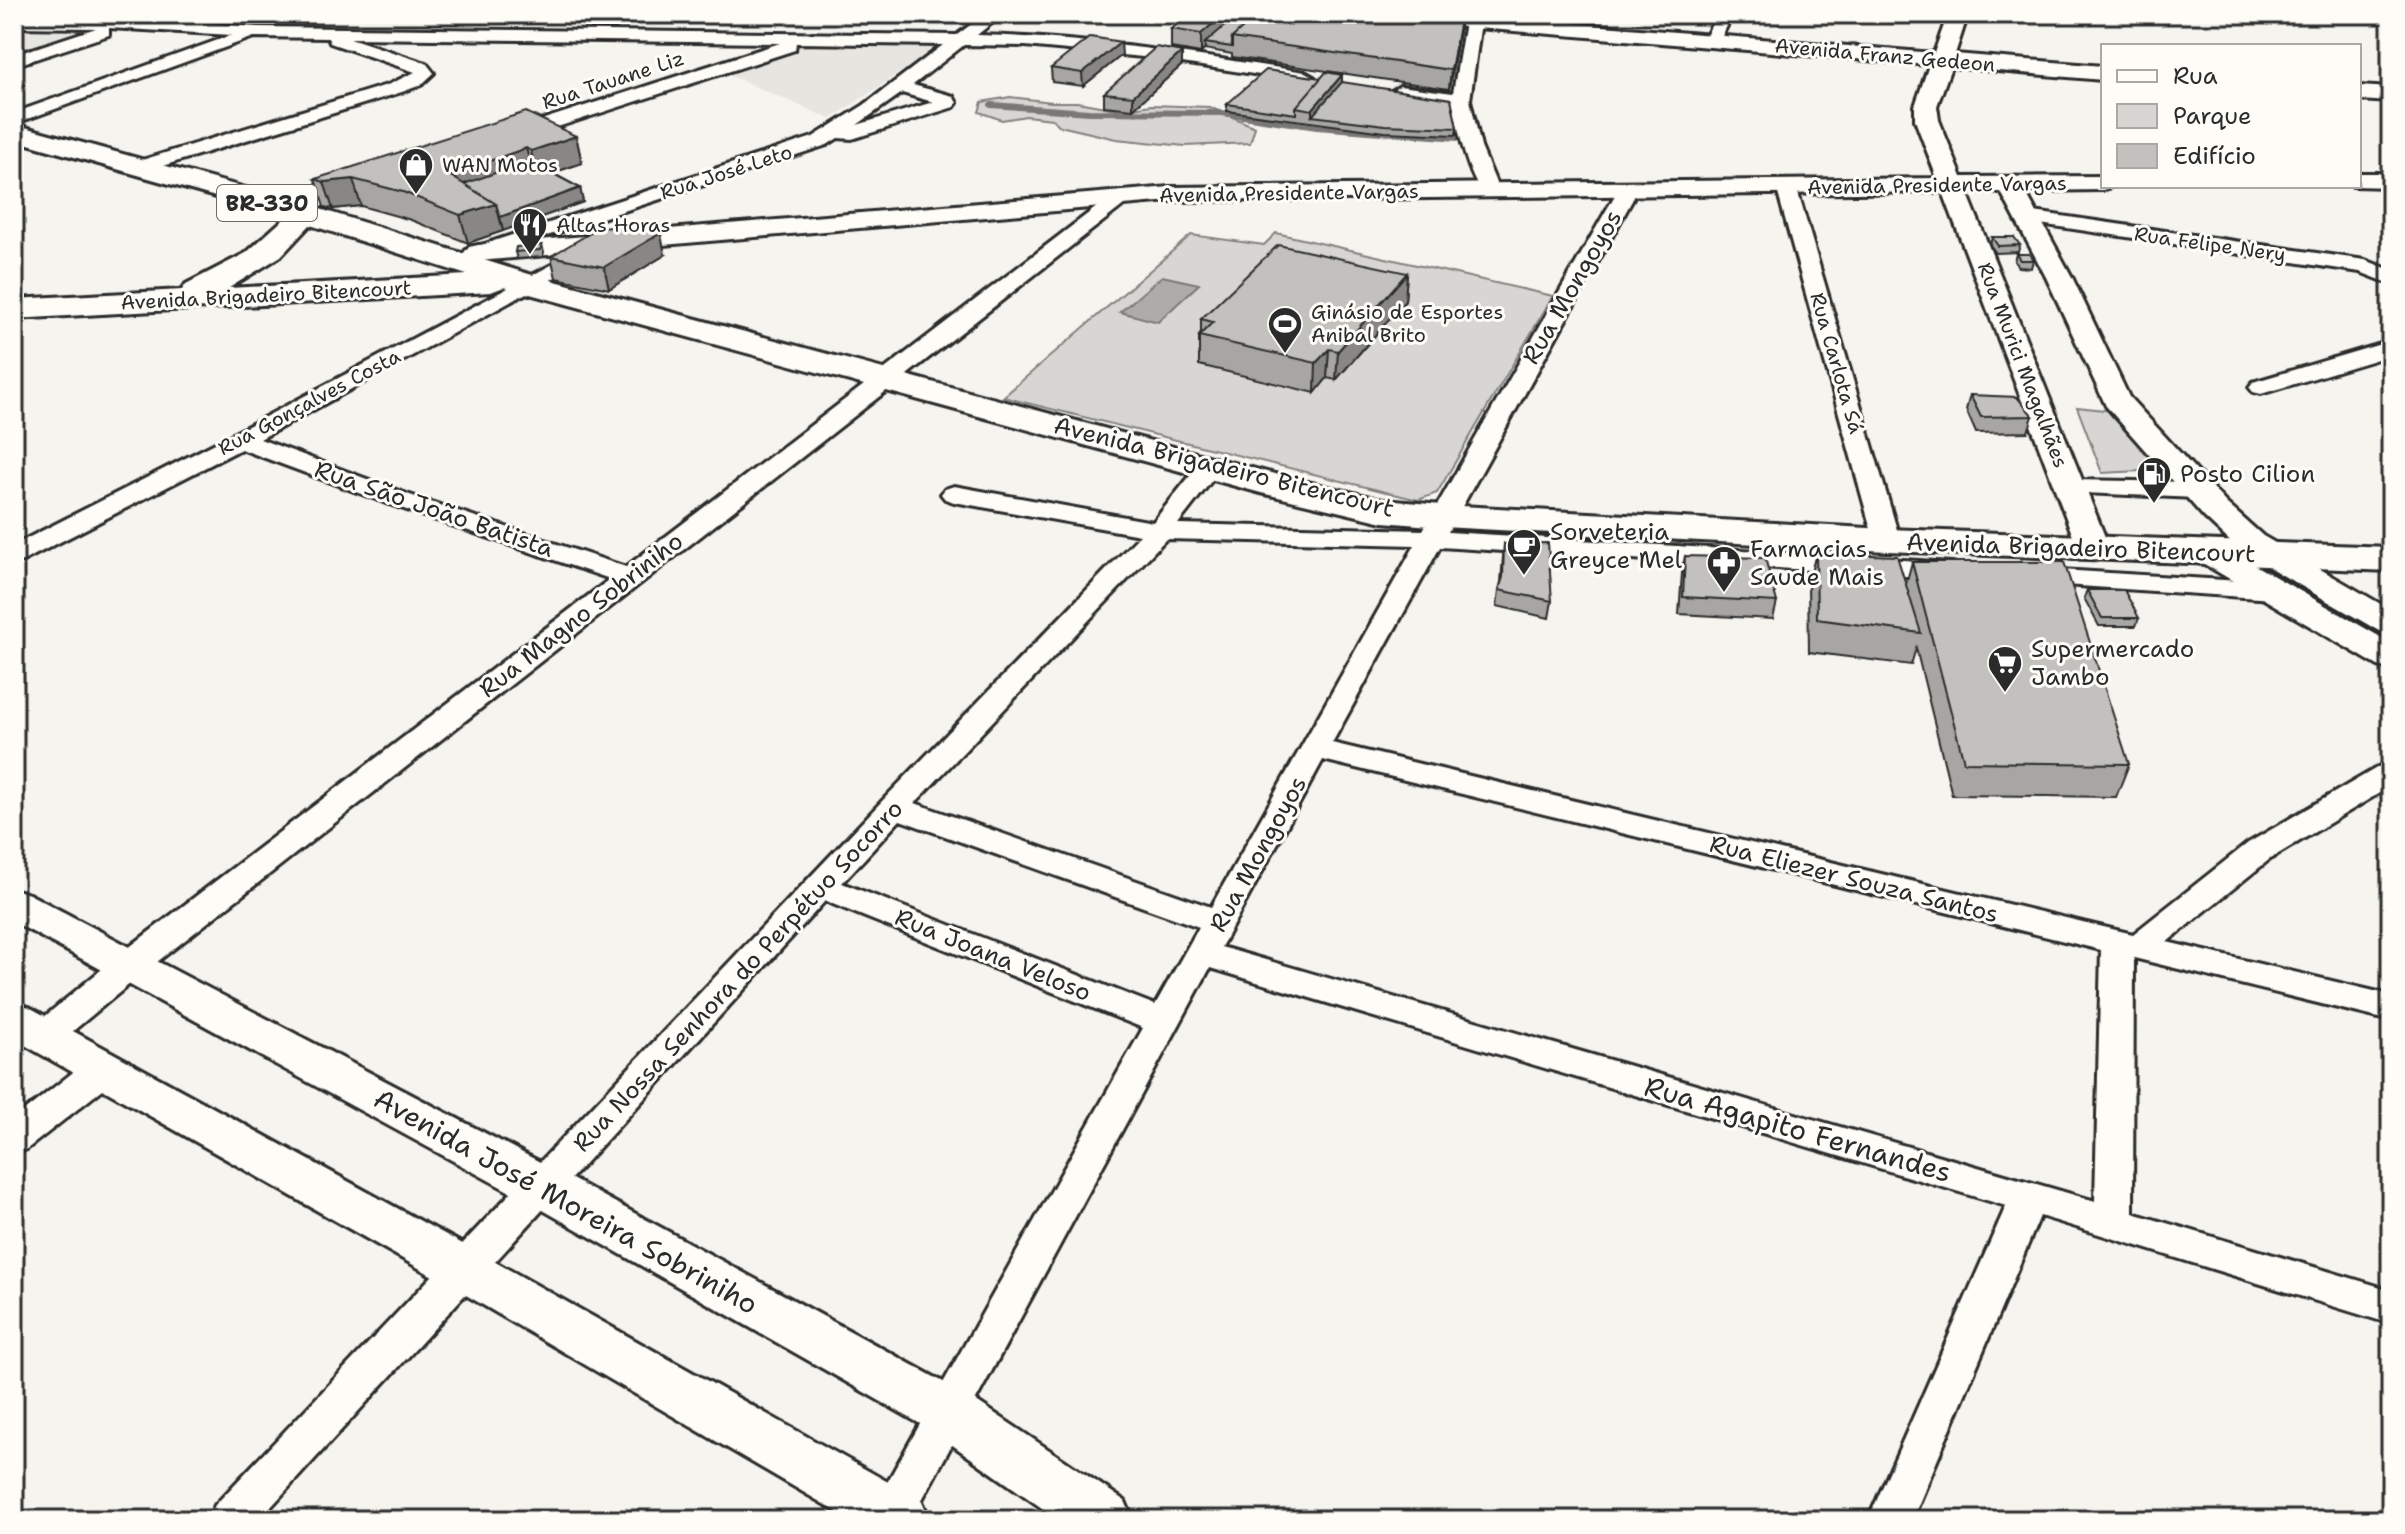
<svg xmlns="http://www.w3.org/2000/svg" width="2405" height="1534" viewBox="0 0 2405 1534" font-family="'Shantell Sans',sans-serif">
<rect width="100%" height="100%" fill="#f5f4ef"/>
<filter id="ink" filterUnits="userSpaceOnUse"><feTurbulence type="fractalNoise" baseFrequency=".0125" numOctaves="2"/><feDisplacementMap in="SourceGraphic" scale="16" xChannelSelector="R" yChannelSelector="G"/><feConvolveMatrix kernelMatrix="1 2 1 2 8 2 1 2 1" color-interpolation-filters="sRGB"/></filter>
<g filter="url(#ink)">
<path fill="#e6e5e0" d="M14,23L107,27L14,59Z
M808,43L935,45L936,48L831,119L724,73Z"/>
<path fill="#d7d6d2" stroke="#81807e" stroke-width="2" d="M1010,97L1052,102H1077L1122,110L1151,105L1210,107L1255,127L1250,143L1185,146L1116,139L1060,126L1052,119L1026,116L1002,120L979,112L982,102Z
M1276,233L1553,296L1437,493L1418,500L1003,397L1191,235L1264,245Z
M2077,407L2114,411L2161,470L2102,473Z"/>
<path fill="#adaca9" stroke="#797877" stroke-width="2" d="M1162,276L1199,284L1158,322L1120,312Z"/>
<g fill="none" stroke-linecap="round" stroke-linejoin="round">
<path stroke="#797877" stroke-width="6" d="M991,105L1089,112L1222,113L1317,127L1458,138"/>
<defs>
<path id="minor" d="M985,14H1003L977,35C1088,37 1196,55 1305,72L1314,77L1305,82L1143,57L1025,46L964,45L913,85L953,96L957,103L954,107L852,139L838,138L827,145L473,260L463,254L466,250L813,137L864,105L943,45L796,43L795,50L511,142L502,136L504,132L780,43L350,38L426,63L434,73L421,85L402,92L143,172H129L126,168L129,164L390,84L415,72L330,43L328,38L254,37L14,124V113L232,35L109,28V35L14,66V55L96,28L14,27V17L128,18L258,27L957,35ZM902,93L933,102L857,125Z
M1717,14H1733L1718,44H1706L1704,40Z
M1473,17L1481,22L1470,100L1481,147L1499,190L1489,196C1470,191 1457,124 1453,104L1400,96L1391,91L1400,86L1453,93L1465,22Z
M1786,180L1796,186L1900,540L1896,545H1878L1874,540L1776,186Z
M359,181L369,187L366,191L294,216L284,210L287,206Z
M1629,182L1639,188L1448,532L1952,563L1961,565L1965,571L1961,577L1952,579L1440,547L1332,743L2133,934L2248,843L2380,766L2391,763V786L2270,859L2167,942L2391,995V1021L2134,958L2133,1213L2391,1290V1324L2040,1216L1912,1520H1868L2006,1206L1210,968L911,1520H866L1143,1028L825,901L259,1520H208L215,1505L883,800L1140,535L954,502L945,499L941,494L945,489L954,486L1153,522L1202,461H1220L1223,466L1178,524L1423,530L1619,188ZM1166,539L1415,545L1211,907L915,803ZM1323,760L2101,950L2095,1201L1221,947ZM900,820L1199,927L1155,1005L842,883Z
M1122,191L1132,197L1129,201L143,973L56,1045L44,1049L32,1045L27,1036L32,1027L119,955L610,579L389,504L241,449L23,561L14,563V545L231,435L589,245L596,247L599,251L596,255L260,439L407,494L626,567L1115,193Z
M2027,211L2365,260L2391,270V284L2360,272L2020,221L2017,217L2020,213Z
M2391,341V355L2261,394L2253,392L2249,387L2253,382Z
M2070,480L2196,482L2205,485L2209,490L2205,495L2196,498L2061,492L2058,487L2061,482Z
M2028,568L2273,583L2282,585L2286,591L2282,597L2273,599L2019,582L2015,576L2019,570Z
M104,1054L117,1058L122,1068L117,1078L27,1149L14,1154V1119L91,1058Z"/>
<path id="tertiary" d="M1370,14H1457L1934,53L1948,14H1968L1955,54L2103,66V80L1951,67L1937,106L1939,120L1962,177L2103,176V186H2113L2103,190L2025,191L2072,277L2129,397L2226,503L2263,536L2391,610V634L2379,631L2239,550L2204,517L2106,406L2046,277L2001,192H1967L2109,547L2105,554L2093,557L2081,554L2077,547L1943,192L1170,201L478,261L469,259L465,253L469,247L478,245L1170,187L1937,178L1915,120V106L1929,65L1380,20Z
M2359,86L2391,88V102L2359,100Z
M2359,173H2391V187L2353,186H2359Z
M2211,544L2223,547L2391,643V669L2378,666L2199,561L2194,554L2199,547Z
M14,889L29,894L561,1173L969,1396L1125,1501L1133,1520H1059L931,1430L527,1201L14,922Z
M14,1002L29,1007L481,1254L922,1501L930,1520H851L447,1284L14,1039Z"/>
<path id="primary" d="M14,124L304,204L529,274L1282,476L1383,500L1442,505L1887,529L2391,547V571L1887,551L1442,527L1383,522L1261,493L504,287L491,292L14,319V299L182,290L186,284L246,253L286,217L14,140ZM310,225L467,275L229,288L281,256Z"/>
</defs>
<use href="#minor" stroke="#2b2b2b" stroke-width="6"/>
<use href="#tertiary" stroke="#2b2b2b" stroke-width="6"/>
<use href="#primary" stroke="#2b2b2b" stroke-width="6"/>
<use href="#minor" fill="#fdfcf7" fill-rule="evenodd"/>
<use href="#tertiary" fill="#fdfcf7" fill-rule="evenodd"/>
<use href="#primary" fill="#fdfcf7" fill-rule="evenodd"/>
</g>
<path fill="#a7a6a3" stroke="#2b2b2b" stroke-width="2" d="M1191,14H1228V23L1246,25L1460,26L1449,89L1232,57V54L1205,49L1201,53L1171,48V29Z
M1182,52V65L1133,109L1104,106V93Z
M1122,55L1083,86L1052,82L1051,68Z
M1342,82L1457,128L1456,135L1385,132L1227,111V104Z
M576,136L582,163L552,173L580,188L583,202L468,243L411,220L361,206L333,209L324,207L315,179Z
M1992,237L2020,245L2018,252L1996,253L1990,245Z
M542,245L544,253L542,257L517,259L515,252Z
M2016,254L2033,260L2031,268L2018,267L2014,261Z
M665,255L609,289L556,278L551,256Z
M1407,273L1405,301L1336,380L1327,378L1315,393L1199,365V336L1201,333V319Z
M1970,395L2033,416L2028,432L1976,433L1966,410Z
M1504,544L1552,601L1549,618L1497,606L1499,590L1501,582Z
M1816,553L1906,584L1912,562L2129,764L2116,797L1952,795L1916,648L1911,665L1809,652L1808,584Z
M1685,556L1777,602L1773,619L1679,614L1682,573Z
M2087,590L2139,618L2136,626H2099L2084,598Z"/>
<path fill="#888785" stroke="#2b2b2b" stroke-width="2" d="M1224,14H1228V29L1205,43V49L1201,53V34Z
M1461,14L1460,26L1449,89L1451,70Z
M1121,42L1122,55L1083,86L1082,73Z
M1182,52V65L1133,109V96Z
M1342,75V88L1312,116V110Z
M576,136L582,163L538,178L531,151Z
M526,148L533,175L457,203L449,175Z
M353,179L361,206L333,209L324,182Z
M580,188L583,202L503,231L500,217Z
M496,204L503,231L468,243L460,215Z
M659,224L665,255L609,289L604,267Z
M1407,273L1405,301L1336,380L1338,351Z
M1329,349L1327,378L1315,393L1316,363Z"/>
<path fill="#c2c1be" stroke="#2b2b2b" stroke-width="2" d="M1191,14H1224L1201,34L1171,29Z
M1258,14H1461L1451,70L1232,38Z
M1228,23L1246,25L1232,38V47L1205,43Z
M1090,37L1121,42L1082,73L1051,68Z
M1156,47L1182,52L1133,96L1104,93Z
M1266,70L1321,78L1296,107V114L1227,104Z
M1326,72L1342,75L1312,110L1296,107Z
M1342,82L1451,99L1457,128L1385,125L1312,116Z
M526,112L576,136L531,151L526,148L449,175L496,204L460,215L403,192L353,179L324,182L315,179Z
M529,161L580,188L500,217L496,204L464,184Z
M659,224L661,233L604,267L551,256L599,228Z
M1992,237H2014L2020,245L1998,246Z
M542,245L540,250L515,252L516,247Z
M1278,245L1407,273L1338,351L1329,349L1316,363L1199,336L1213,322L1201,319Z
M2016,254H2029L2033,260H2020Z
M1970,395L2017,397L2033,416L1981,417Z
M1548,543L1552,601L1499,590L1503,577L1504,544Z
M1816,553L1897,556L1921,633L1817,619Z
M1685,556L1765,558L1777,602L1683,597Z
M1912,562H2064L2129,764L1964,762Z
M2087,590H2124L2139,618H2102Z"/>
</g>
<defs>
<symbol id="shop-pin" viewBox="-11 -11 22 30"><path d="M0 17L-7.5 6A9.5 9.5 0 1 1 7.5 6Z" fill="#2b2b2b" stroke="#fdfcf7"/><path d="M-5-2.5h2.3a2.7 3.5 0 0 1 5.4 0H5L5.5 6h-11ZM-1.5-2.5h3a1.5 2.3 0 0 0-3 0Z" fill="#fff"/></symbol>
<symbol id="restaurant-pin" viewBox="-11 -11 22 30"><path d="M0 17L-7.5 6A9.5 9.5 0 1 1 7.5 6Z" fill="#2b2b2b" stroke="#fdfcf7"/><path d="M-5-6h1v4h1v-4h1v4h1v-4h1v5L-1.5 .5V6h-2V.5L-5-1ZM5-6V6H3V1.5H1.5Q1.5-4 5-6Z" fill="#fff"/></symbol>
<symbol id="stadium-pin" viewBox="-11 -11 22 30"><path d="M0 17L-7.5 6A9.5 9.5 0 1 1 7.5 6Z" fill="#2b2b2b" stroke="#fdfcf7"/><path d="M0-5a6.5 5 0 1 0 0 10a6.5 5 0 1 0 0-10ZM-3.5-1.8h7v3.6h-7Z" fill="#fff"/></symbol>
<symbol id="fuel-pin" viewBox="-11 -11 22 30"><path d="M0 17L-7.5 6A9.5 9.5 0 1 1 7.5 6Z" fill="#2b2b2b" stroke="#fdfcf7"/><path d="M-5.5-6h7V0h2V4h1.3V-2.5L3-4.5l.8-.8L6-3V5H2.5V1h-1V6h-7ZM-4.2-4.7v3.2H.2V-4.7Z" fill="#fff"/></symbol>
<symbol id="cafe-pin" viewBox="-11 -11 22 30"><path d="M0 17L-7.5 6A9.5 9.5 0 1 1 7.5 6Z" fill="#2b2b2b" stroke="#fdfcf7"/><path d="M-5.5-4.5H6V0H3Q3 3.5 0 3.5H-2.5Q-5.5 3.5-5.5 0ZM3-3.2v2h1.7v-2ZM-6 4.5H4V6H-6Z" fill="#fff"/></symbol>
<symbol id="pharmacy-pin" viewBox="-11 -11 22 30"><path d="M0 17L-7.5 6A9.5 9.5 0 1 1 7.5 6Z" fill="#2b2b2b" stroke="#fdfcf7"/><path d="M-2-6h4v4h4v4h-4v4h-4v-4h-4v-4h4Z" fill="#fff"/></symbol>
<symbol id="supermarket-pin" viewBox="-11 -11 22 30"><path d="M0 17L-7.5 6A9.5 9.5 0 1 1 7.5 6Z" fill="#2b2b2b" stroke="#fdfcf7"/><path d="M-6-5.5h2.5l.6 2H6L4.5 2H-2.5L-4.4-4H-6ZM-1.5 3.2a1.3 1.3 0 1 0 .1 0ZM3 3.2a1.3 1.3 0 1 0 .1 0Z" fill="#fff"/></symbol>
</defs>
<g fill-rule="evenodd">
<use href="#shop-pin" x="396" y="145" width="40" height="54"/>
<use href="#restaurant-pin" x="510" y="205" width="40" height="54"/>
<use href="#stadium-pin" x="1265" y="304" width="40" height="54"/>
<use href="#fuel-pin" x="2134" y="454" width="40" height="54"/>
<use href="#cafe-pin" x="1504" y="526" width="40" height="54"/>
<use href="#pharmacy-pin" x="1704" y="543" width="40" height="54"/>
<use href="#supermarket-pin" x="1985" y="643" width="40" height="54"/>
</g>
<g text-anchor="middle" dominant-baseline="central" stroke-width="6" stroke-linejoin="round" paint-order="stroke">
<g font-size="20" fill="#2b2b2b" stroke="#fdfcf7">
<text transform="translate(1885 55) rotate(5)">Avenida Franz Gedeon</text>
<text transform="translate(613 80) rotate(-18)">Rua Tauane Liz</text>
<text transform="translate(726 172) rotate(-18)">Rua José Leto</text>
<text transform="translate(1937 185) rotate(-1)">Avenida Presidente Vargas</text>
<text transform="translate(1289 193) rotate(-1)">Avenida Presidente Vargas</text>
<text transform="translate(2210 244) rotate(8)">Rua Felipe Nery</text>
<text transform="translate(266 295) rotate(-3)">Avenida Brigadeiro Bitencourt</text>
<text transform="translate(1837 363) rotate(74)">Rua Carlota Sá</text>
<text transform="translate(2023 365) rotate(69)">Rua Murici Magalhães</text>
<text transform="translate(309 402) rotate(-28)">Rua Gonçalves Costa</text>
</g>
<g font-size="20" fill="#2b2b2b" stroke="#fdfcf7" text-anchor="start">
<text x="442" y="165">WAN Motos</text>
<text x="556" y="225">Altas Horas</text>
<text x="1311" y="312">Ginásio de Esportes<tspan x="1311" dy="23">Anibal Brito</tspan></text>
</g>
<rect fill="#fdfcf7" stroke="#6a6a68" stroke-width="2" x="217" y="185" width="100" height="36" rx="6"/>
<g font-size="22" font-weight="bold" fill="#2b2b2b">
<text x="267" y="203">BR-330</text>
</g>
<g font-size="24" fill="#2b2b2b" stroke="#fdfcf7">
<text transform="translate(1572 287) rotate(-60)">Rua Mongoyos</text>
<text transform="translate(1224 467) rotate(14)">Avenida Brigadeiro Bitencourt</text>
<text transform="translate(434 509) rotate(19)">Rua São João Batista</text>
<text transform="translate(2081 548) rotate(2)">Avenida Brigadeiro Bitencourt</text>
<text transform="translate(581 615) rotate(-38)">Rua Magno Sobriniho</text>
<text transform="translate(1258 854) rotate(-61)">Rua Mongoyos</text>
<text transform="translate(1854 879) rotate(14)">Rua Eliezer Souza Santos</text>
<text transform="translate(993 955) rotate(22)">Rua Joana Veloso</text>
<text transform="translate(738 976) rotate(-47)">Rua Nossa Senhora do Perpétuo Socorro</text>
</g>
<g font-size="24" fill="#2b2b2b" stroke="#fdfcf7" text-anchor="start">
<text x="2180" y="474">Posto Cilion</text>
<text x="1550" y="532">Sorveteria<tspan x="1550" dy="28">Greyce Mel</tspan></text>
<text x="1750" y="549">Farmacias<tspan x="1750" dy="28">Saude Mais</tspan></text>
<text x="2031" y="649">Supermercado<tspan x="2031" dy="28">Jambo</tspan></text>
</g>
<g font-size="28" fill="#2b2b2b" stroke="#fdfcf7">
<text transform="translate(1798 1129) rotate(16)">Rua Agapito Fernandes</text>
<text transform="translate(566 1201) rotate(29)">Avenida José Moreira Sobriniho</text>
</g>
</g>
<rect width="2405" height="1534" fill="none" stroke="#fdfcf7" stroke-width="48"/>
<rect x="24" y="24" width="2357" height="1486" fill="none" stroke="#2b2b2b" stroke-width="3" filter="url(#ink)"/>
<rect x="2101" y="44" width="260" height="144" fill="#fdfcf7" stroke="#a9a8a5" stroke-width="2"/>
<rect x="2117" y="70" width="40" height="12" fill="#fdfcf7" stroke="#a9a8a5" stroke-width="2"/>
<text x="2173" y="84" font-size="24" fill="#2b2b2b">Rua</text>
<rect x="2117" y="104" width="40" height="24" fill="#d7d6d2" stroke="#a9a8a5" stroke-width="2"/>
<text x="2173" y="124" font-size="24" fill="#2b2b2b">Parque</text>
<rect x="2117" y="144" width="40" height="24" fill="#c2c1be" stroke="#a9a8a5" stroke-width="2"/>
<text x="2173" y="164" font-size="24" fill="#2b2b2b">Edifício</text>
</svg>
